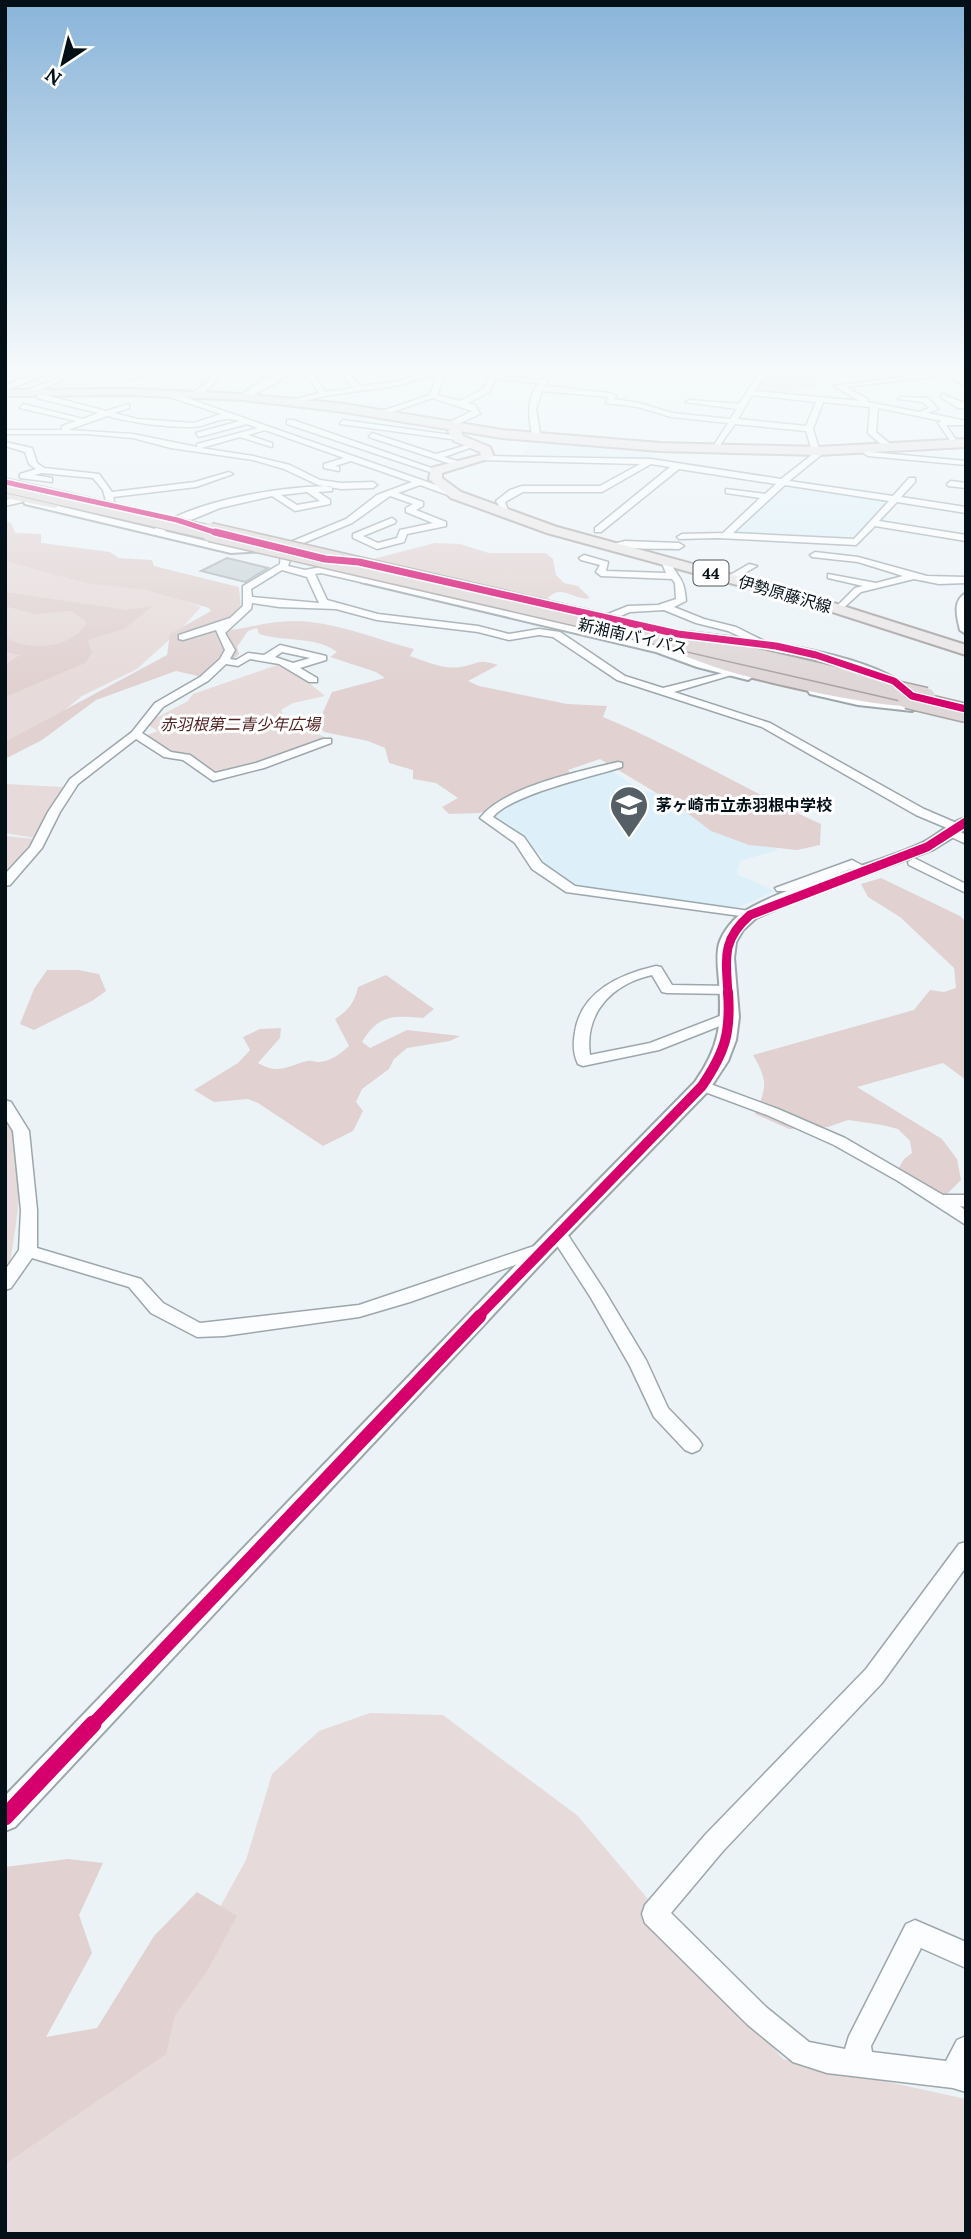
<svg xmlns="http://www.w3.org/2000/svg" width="971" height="2239" viewBox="0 0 971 2239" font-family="Lora,'Noto Sans JP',serif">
<rect width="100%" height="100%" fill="#ebf3f7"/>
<path fill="#ddf0fa" d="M533,441L655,451L648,461L522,455Z
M784,485L887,500L889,502L854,540L731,535Z
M606,771H612L640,790L656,793L681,804L711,828L740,842L754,838L778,850L740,861L737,874L775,891L739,907L727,908L581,887L543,866L540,861L544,857L492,820L491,813L496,809L538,791Z"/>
<path fill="#e7dada" d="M768,374L823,378L816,385L784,393H755Z
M5,557L136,583L201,607L179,631L137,669L82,696L45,726L5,747Z
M277,665L297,673L325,696L293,703L281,710L283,715L328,739L256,765L217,774L187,754L171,753L144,736L158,731L148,725L152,720L188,701L193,694Z
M5,784L65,787L34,838L5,833Z
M5,836L34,839L5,876Z
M5,1113C30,1161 17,1214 10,1264L5,1271Z
M370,1713L443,1715L578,1816L783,2059L966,2099V2234H5V2133L162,2012L246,1860L272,1774L319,1731Z"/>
<path fill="#e1d1d1" d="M5,520L12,524L15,533L41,534V543L110,552L119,558L152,560L154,566L239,587L241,609L219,631C244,630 267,621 293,621C334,621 375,639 414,649L410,656C425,661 444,670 460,667C480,664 476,658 498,665L468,681L479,686L567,704L607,706L603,717C678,748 747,791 821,824L820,845L797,850L749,845L711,831L678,806L600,759L568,770L577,781L480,813L449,814L442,807L458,798L436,783L413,779V770L389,763L385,748L368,741L324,732L320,727L323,720V712L332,692L385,678L376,672L330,657L337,652C316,636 284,642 259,634L257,628L248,631L237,647L239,654L235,658L220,659L202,677L176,671L96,700L42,740L5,759V742L167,655L170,634L211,611L209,608L146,590L86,583L5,561Z
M435,543L460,544L489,553H546L553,559L556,575L564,583L578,586L590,598C578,602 565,587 553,594C549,596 547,600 544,602L365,561Z
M5,592L127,610L153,606L124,629L88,640L92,653L85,663L5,697V665L20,655L5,652V637C29,652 73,649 87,622L71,611L34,614L5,606Z
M881,878L960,916L966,922V1080L943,1063L857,1087L942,1139L957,1159L961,1180L947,1194C924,1194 910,1194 894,1176L904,1159L912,1153L910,1141L898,1129L882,1125L848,1120L828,1127L789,1129L755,1114C767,1087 768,1081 753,1055L914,1010L930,990L944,992L956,988L954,968L900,917L868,897L861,884Z
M47,970H78L99,974L106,991L92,1001L34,1030L20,1024L34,989Z
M386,975L434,1009L423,1018C393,1015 378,1015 362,1042L370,1048L407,1030L460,1036L450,1041L407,1048L394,1059L389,1069L362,1089L356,1102L363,1111L353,1131L323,1146L258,1103L248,1099L214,1102L194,1090L238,1063L250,1050L243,1037L260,1029L281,1028L280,1038L258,1063C278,1075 288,1066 307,1061C314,1060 313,1062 319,1062C330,1062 341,1053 349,1046L335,1019C348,1011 355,1002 358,987Z
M68,1859L103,1863L79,1915L92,1953L46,2037L97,2028L154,1936L197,1892L237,1916L206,1973L175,2015L166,2054L5,2164V1867Z"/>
<path fill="#cbd5da" stroke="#adb7bd" stroke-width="2" d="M227,558L268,568L245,582L201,571Z"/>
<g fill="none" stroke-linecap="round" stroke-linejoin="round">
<defs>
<path id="minor" d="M72,372H81L33,393L26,391Z
M150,372H167L128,379L124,377Z
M215,372H222C215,382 207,395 194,396V392L205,384Z
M304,372H311L325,392L353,388L339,372H346L361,386L400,381L426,372H440L444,377L437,395L460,401L483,389L490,375L542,379L548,372H554L544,386L610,393L616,396L614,399L639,403L672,413L730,419L737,409L685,402L689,400L739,404L760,372H767L755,391L860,401L834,386L938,372H956L953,374L846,387L868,399V402L919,412L929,408L923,402L898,399L902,397L928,398L938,409L928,413L966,421V425H946L960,446H954L938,423L942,421L878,408L876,432L895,448L888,450L868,433L870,407L823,402L813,429L821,455L789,481L893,496L909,478H915V482L901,497L966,507V513L897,502L879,521L966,535V541L875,526L856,545L717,538L679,539L677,537L682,534L723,533L760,498L726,493V489L765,494L776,484L679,469L601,532H595V528L670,467L651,464L602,492H523L505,502L508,510L495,513V509L500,507L496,501L510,490L522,486H600L640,464L483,460L486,456L651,459L781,479L813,454L806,431L735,424L715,452L711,450L728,423L671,417L638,407L606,403L608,397L542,391L536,409L541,438L534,440C528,422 526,397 539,383L495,379L489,392L468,403L475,405L480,414L449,428L446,424L472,411L433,398L383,415L376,413L430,395L436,377L434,374L401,385L324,396L293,404V400L319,393ZM752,395L816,402L806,426L738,419ZM785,485L889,501L854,539L733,533Z
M40,390H46L45,395L106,411L129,404V408L114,413L137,419L194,423L221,414L164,395L167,391L459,493V497L456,498L420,485L398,493L423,502V506L416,510L446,522V526L407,534L404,542L377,549L353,538V534L392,518L396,521L395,523L363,536L378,543L397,538L400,530L433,523L406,512V508L413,504L390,496L352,523L294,547L288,566L305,570L321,567L368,578V582L365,583L321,573L315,574L327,600L378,614L478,626L509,634L539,629L560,632L625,676L663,688L735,670V674L674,692L770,723L924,809L959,824L961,827L957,830L966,835V844L945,834L943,831L947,828L916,815L762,727L617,680L553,637L539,635L509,640L478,632L377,620L336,609L279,607L252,603L251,609L225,633L235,650L230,659L236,660L248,653L264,655L280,645L326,656V660L300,668L317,678V682H309L279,664L250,659L238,666L226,664L208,681L163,707L142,733L171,752L190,755L215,773L256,763L323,739H331V743L264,768L213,781L183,760L164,757L136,739L78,784L60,812L42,848L10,885L5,886V874L30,847L48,812L70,779L132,732L155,703L200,677L220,659L225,650L216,630L183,640L179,639V635L230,618L243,606V586L280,564L281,552L288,543L346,519L377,495L412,482L351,461L335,466L339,467V471L324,468V464L344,458L265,430L248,435L272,443V447L240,437L201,448L253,456L290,465L320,480L341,483L373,482L377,485L373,488L341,489L318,485L284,469L253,460L171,448L133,438L86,434H5V430H62V426L76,421L20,408L23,404L83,419L98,413L37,398ZM107,416C134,423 162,427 191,427C210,427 219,414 240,421L196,433L199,437L247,424L258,428L197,444V447L133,434L68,430ZM282,570L307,577L319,603L252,597L251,589ZM282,652L310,658L293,663L275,657Z
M942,394L966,404V408H958L942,398Z
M287,420H293L440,471L433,473L287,424Z
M343,420L458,436L462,438L458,440L340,424Z
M372,433L436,454L474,443L478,445L444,457L463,463V467H460L369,437Z
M5,442L32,448L37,463L44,468L99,474L112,492L195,482L229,472L233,474L196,487L113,497L115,505L111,508L107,505L103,490L93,478L42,473L34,475L52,478V482L20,478V474L36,469L29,464L25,452L5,446Z
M862,447L870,452L966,461V465L868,456L858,449Z
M951,481L966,483V488L948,486L947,484Z
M329,486L332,487V491L318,492L330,500V504L295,511L272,496L220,508L159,533L152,531C191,500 280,487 329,486ZM307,492L320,501L297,505L281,495Z
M19,497L22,498V502L5,506V500Z
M625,541L679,543L684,546L679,549C667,548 612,550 606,546Z
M815,552L858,557L927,576L966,577V583L939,584L914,579L861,592L839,612L836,611V607L855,588L863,586L828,578V574L876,583L903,576L858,562L812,557L810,555Z
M584,555L608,562L606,571L666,573L661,561L669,559C678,580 684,575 686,601L674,607L704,619L736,627L772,645L763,647L728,631L696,623L664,610L630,612L611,620H603V616L628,606L658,605L676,599L675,583L672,579L601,576L596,572L600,565L581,560L579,558Z
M749,564L757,566L733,580L725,578Z
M618,762L622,763V767C592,777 512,794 493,817L524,837L542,863L575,886L750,911L757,915L755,918L566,892L532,869L515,843L480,818C503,787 581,771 618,762Z
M914,858L966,884V893L909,865L908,862Z
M852,860L871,870L865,874L851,869L787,891H777L775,888Z
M656,966L661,967L672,985L729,986L736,990L729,994L667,993L662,992L652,975C612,984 584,1013 590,1055L650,1043L725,1014H735L737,1017L735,1020L659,1050L583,1066L578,1064C573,1054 573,1043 575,1032C581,991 621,974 656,966Z
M702,1081L778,1109L845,1138L943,1195H966V1207L960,1206L966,1211V1225L898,1181L834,1145L767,1115L697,1089L694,1086L697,1083Z
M5,1100L11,1102L29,1131L37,1210V1248L141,1279L163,1303L200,1323L359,1305L537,1245H549L552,1249L549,1253L410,1302L359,1317L224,1336L197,1337L151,1313L129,1287L32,1258L11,1288L5,1290V1270L19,1250L21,1210L13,1131L5,1118Z
M558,1227L564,1229L604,1290L646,1360L668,1408L699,1440L702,1445L699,1450L692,1453L685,1450L654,1417L630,1366L591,1298L549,1233L552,1229Z
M966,1542V1567L882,1683L723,1851L671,1913L766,2007L809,2042L845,2049L849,2036L906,1924L915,1920L966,1942V1968L921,1948L871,2046L872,2052L946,2061L957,2040L966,2036V2092L953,2088L827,2073L793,2062L748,2025L645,1923L642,1914L645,1905L705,1835L866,1669L959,1544Z"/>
<path id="tertiary" d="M40,372H51L5,391V385Z
M283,372H294L246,399L238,397L263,380Z
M946,372H955L966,380V388Z
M29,499L231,547L266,545L272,548L266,551L231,553L25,504L24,502Z
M340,562L353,565L369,577L664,646L754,676L748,680L697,667L656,652L361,582L345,570L336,567L334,565Z
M966,593V634L960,630C957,617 952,601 966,593Z
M688,632C741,638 878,652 913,693L906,697L901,696C848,650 749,653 684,639V633Z
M815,687L858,697L912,703L919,707L912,711L858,705L810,694L808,691Z
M966,818V829L932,850L795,901L756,918L743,930L736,942L734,958L739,1017L736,1040L728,1061L709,1090L550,1254L15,1827L5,1831V1796L536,1244L695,1082C720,1046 722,1024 719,981C718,969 716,956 719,944C723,931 734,918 745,911C796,881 865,869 920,844C936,837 949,822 966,818Z"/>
<path id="primary" d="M458,424L464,428L461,432L463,436L490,447L494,457L442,473V478L461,492L557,527L824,600L966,645V655L814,606L547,533L451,498L429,479L431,468L481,455L480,452L454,441L448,431Z"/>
<path id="trunk" d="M128,389L243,394L344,404L502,430L660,443L818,447L966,439V447L818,455L660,451L502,438L344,412L243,400L128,395L5,396V390Z"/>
<path id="motorway" d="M5,489L60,500L63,503L55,508L5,498Z
M676,641L741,663L796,677L921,696L931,702C918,719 757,680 731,672C710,666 690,658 670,650L667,646Z"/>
</defs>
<use href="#minor" stroke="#9ca7ac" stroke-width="3"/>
<use href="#tertiary" stroke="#9ca7ac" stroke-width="4"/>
<use href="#primary" stroke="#a8a3a4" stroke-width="4"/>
<use href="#trunk" stroke="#a8a3a4" stroke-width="4"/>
<use href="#motorway" stroke="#a8a3a4" stroke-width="4"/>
<use href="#minor" fill="#fcfdfe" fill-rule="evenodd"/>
<use href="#tertiary" fill="#fcfdfe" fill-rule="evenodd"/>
<use href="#primary" fill="#eae6e7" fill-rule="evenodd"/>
<use href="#trunk" fill="#e4dedf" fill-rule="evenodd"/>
<use href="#motorway" fill="#dfd7d7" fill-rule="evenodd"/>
<defs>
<path id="motorway-bridge-far1" d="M5,485L217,534"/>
<path id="motorway-bridge" d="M210,532L926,697
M907,699L966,713"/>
</defs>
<use href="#motorway-bridge-far1" stroke="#a8a3a4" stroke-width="16" stroke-linecap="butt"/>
<use href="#motorway-bridge" stroke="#a8a3a4" stroke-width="21" stroke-linecap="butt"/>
<use href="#motorway-bridge-far1" stroke="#dfd7d7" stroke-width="14"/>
<use href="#motorway-bridge" stroke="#dfd7d7" stroke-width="18"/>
<defs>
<path id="cycleway-far5" d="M5,482L177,520L220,534"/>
<path id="cycleway-far4" d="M215,532L325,559L359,562L678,634L776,646L816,655L894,681L912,696L966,709"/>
<path id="cycleway-far3" d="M728,994C726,959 721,940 750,915L927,847L966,822"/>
<path id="cycleway-far2" d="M478,1317L702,1086C725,1052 731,1033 728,992"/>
<path id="cycleway-far1" d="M92,1725L480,1316"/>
<path id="cycleway" d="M5,1817L93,1724"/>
</defs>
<use href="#cycleway-far5" stroke="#fff" stroke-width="8"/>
<use href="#cycleway-far4" stroke="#fff" stroke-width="10"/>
<use href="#cycleway-far3" stroke="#fff" stroke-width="12"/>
<use href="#cycleway-far2" stroke="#fff" stroke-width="15"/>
<use href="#cycleway-far1" stroke="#fff" stroke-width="18"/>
<use href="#cycleway" stroke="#fff" stroke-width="21"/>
<use href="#cycleway-far5" stroke="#d6006c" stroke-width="5"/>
<use href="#cycleway-far4" stroke="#d6006c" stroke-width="7"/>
<use href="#cycleway-far3" stroke="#d6006c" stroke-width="9"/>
<use href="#cycleway-far2" stroke="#d6006c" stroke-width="10"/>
<use href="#cycleway-far1" stroke="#d6006c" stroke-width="13"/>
<use href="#cycleway" stroke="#d6006c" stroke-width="17"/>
</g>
<linearGradient id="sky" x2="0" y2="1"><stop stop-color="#89b4d9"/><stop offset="0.54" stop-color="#f6fafb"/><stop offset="1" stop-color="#f6fafb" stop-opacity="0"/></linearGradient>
<rect width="971" height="685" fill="url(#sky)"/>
<defs>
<symbol id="school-pin" viewBox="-11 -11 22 30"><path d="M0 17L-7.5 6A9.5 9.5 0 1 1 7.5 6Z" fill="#555f65" stroke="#fff"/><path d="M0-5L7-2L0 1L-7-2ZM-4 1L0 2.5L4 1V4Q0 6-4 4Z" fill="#fff"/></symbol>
</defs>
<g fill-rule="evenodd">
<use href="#school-pin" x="607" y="783" width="44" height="60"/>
</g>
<g text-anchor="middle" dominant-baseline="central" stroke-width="6" stroke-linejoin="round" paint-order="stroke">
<rect fill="#fff" stroke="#4f585d" stroke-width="2" x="693.5" y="560.5" width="35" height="25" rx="5"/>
<g font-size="16" font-weight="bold" fill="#041017">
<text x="711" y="573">44</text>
</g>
<g font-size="16" fill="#041017" stroke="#fff">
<text transform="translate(785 594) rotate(16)">伊勢原藤沢線</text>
<text transform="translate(633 636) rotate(13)">新湘南バイパス</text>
</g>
<g font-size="16" font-style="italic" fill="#522120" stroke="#fff">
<text x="240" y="724">赤羽根第二青少年広場</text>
</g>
<g font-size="16" font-weight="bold" fill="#041017" stroke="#fff" text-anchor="start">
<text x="656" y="805">茅ヶ崎市立赤羽根中学校</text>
</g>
</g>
<rect width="971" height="2239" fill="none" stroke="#041017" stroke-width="14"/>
<g transform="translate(63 63) rotate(215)" stroke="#ffffff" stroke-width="5" paint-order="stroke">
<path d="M0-5L12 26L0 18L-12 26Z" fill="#041017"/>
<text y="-10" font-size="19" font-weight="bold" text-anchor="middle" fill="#041017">N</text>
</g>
</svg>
